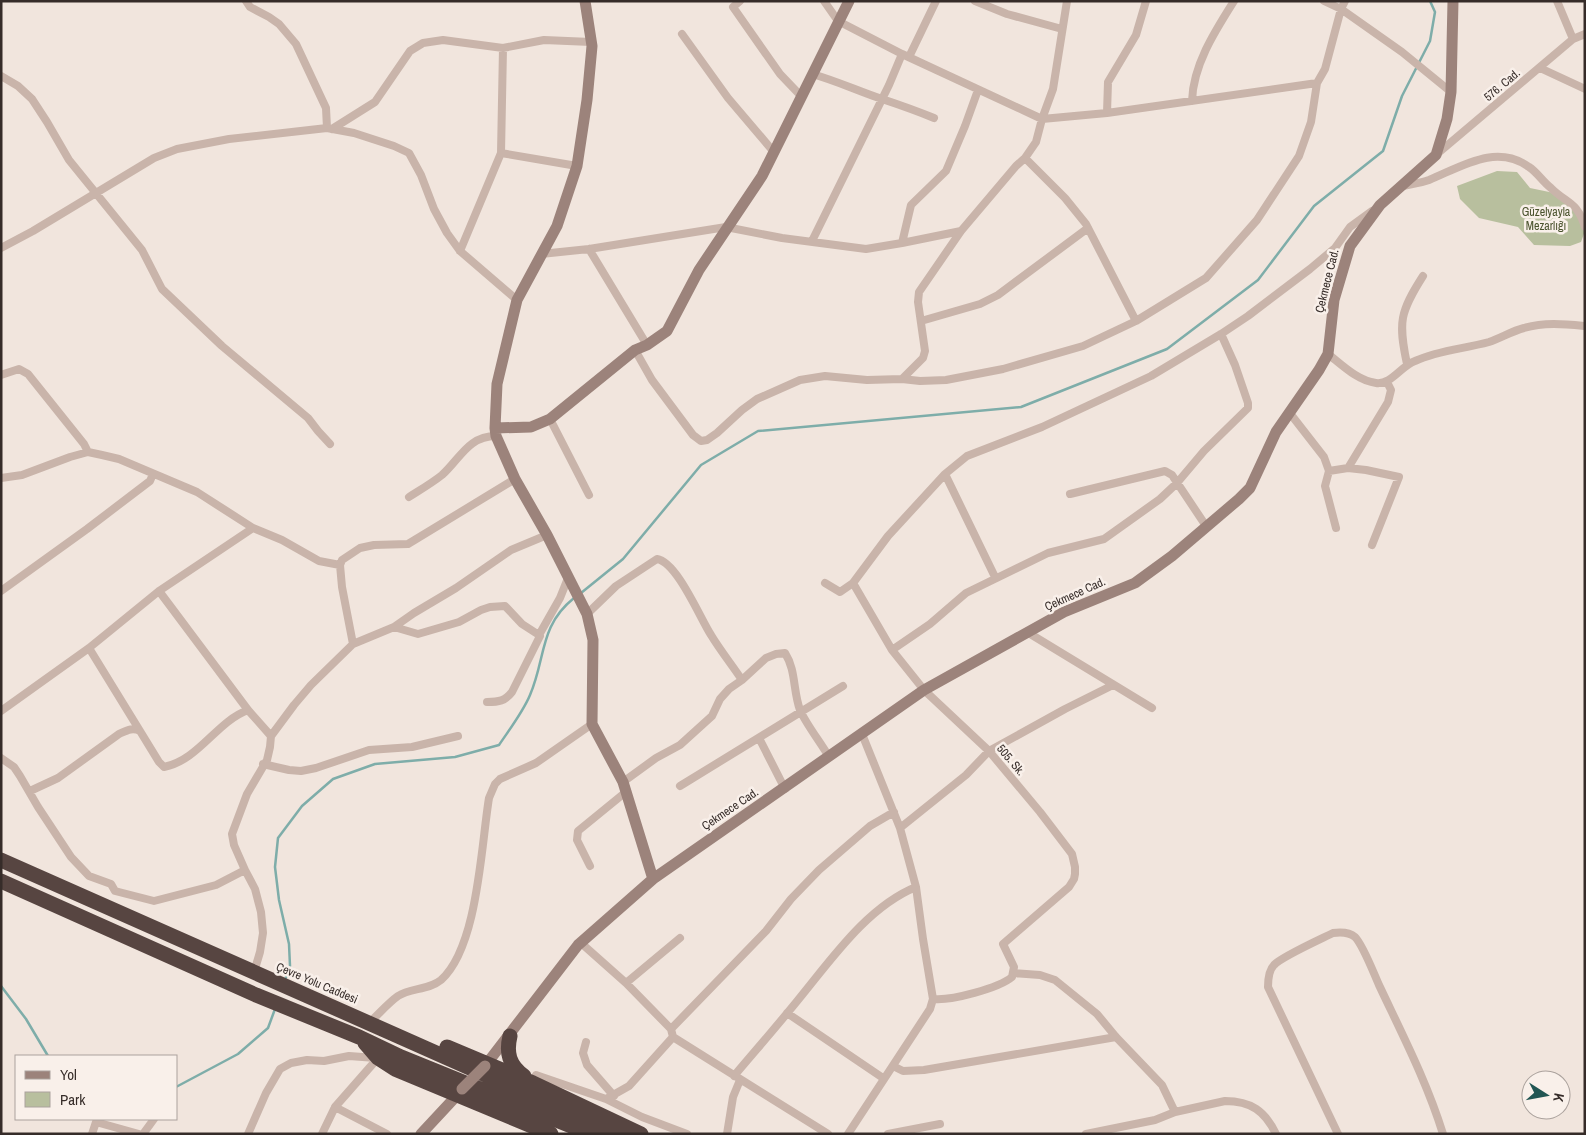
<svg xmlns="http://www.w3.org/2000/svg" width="1586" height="1135" viewBox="0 0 1586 1135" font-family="'Archivo Narrow',sans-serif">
<rect width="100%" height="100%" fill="#f1e5dd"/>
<path fill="#b8bf9e" d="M1497,171L1517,172L1530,188L1554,193L1581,213L1585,231L1581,242L1570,246L1534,245L1518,227L1479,218L1460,199L1457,186Z"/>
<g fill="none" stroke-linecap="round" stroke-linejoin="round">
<path stroke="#7eada9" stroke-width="2.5" d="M581,593L623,559L701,465L758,431L1021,407L1167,349L1258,280L1314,206L1383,151L1402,96L1430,41L1435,12L1430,1
M285,980L290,966L289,944L279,900L275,867L278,838L302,806L333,779L375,764L455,757L499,745C509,730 523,712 530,695C546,658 539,626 574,598
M1,986L26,1019L48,1056
M176,1087L238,1054L268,1028L275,1009"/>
<path stroke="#c9b4aa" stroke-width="8" d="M246,1L250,7L269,17L279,24L296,44L326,108L327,128
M740,1L733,7L780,74L801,96
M824,1L838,21L902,54L1042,119L1107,113L1108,82L1136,35L1146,1
M975,1L1007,14L1062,29
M1324,1L1341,9L1402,52L1451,92
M1557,1L1573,39
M682,34L728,98L773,151
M909,57L936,1
M1540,68L1585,89
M812,74C837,81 858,91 882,99C900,105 917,111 934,118
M1,76L18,86L32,99L47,122L69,160L142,250L162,289L222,346L308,418L318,431L330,444
M1192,101C1193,65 1215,31 1234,1
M1107,113L1317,83
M332,129L375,102L410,51L423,43L443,40L503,48L544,40L591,42
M501,153L577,166
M1437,154L1573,39L1585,34
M1025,158L1065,198L1086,224L1136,321
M1403,186C1412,184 1421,183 1429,180C1461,167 1496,143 1529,167C1537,172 1543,182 1551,188C1567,204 1577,201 1585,227
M812,241L889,85L902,54
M902,243L911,205L946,171L965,126L978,90
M1,248L33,231L154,158L177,149L229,139L327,128L354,133L394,146L409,153L421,175L434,209L447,233L460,251L517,300
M589,249L647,345
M460,251L501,153L503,48
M541,254L589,249L726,227L782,238L866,249L902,243L961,231L1016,166L1025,158L1036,142L1042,119L1053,89L1067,1
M921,321L980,304L998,295L1088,228
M635,350L652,380L693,435L701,441L707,440L717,433L742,410L757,399L800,380L825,376L867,380L902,379L920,381L946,380L1003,369L1083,346L1136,321L1206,278L1257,220L1299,156L1311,122L1317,83L1325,69L1341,9L1345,1
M1328,354C1342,365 1358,381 1376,383C1391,385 1401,366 1415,361C1439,350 1464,349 1489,342C1501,338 1512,331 1524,328C1544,322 1564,324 1585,326
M1407,364C1398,322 1400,312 1423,276
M1,375L19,369L28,374L84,444L88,452
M902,379L923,358L925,351L918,302L919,292L961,231
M1289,412L1324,457L1329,471L1348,468L1366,470L1399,477L1372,545
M550,419L589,495
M1348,468L1388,402L1391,390L1387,382
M1329,471L1325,486L1336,528
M945,474L995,577
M1,478L22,475L70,457L88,452L102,455L119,459L197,492L253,528L282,540L319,561L340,565
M1070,494L1165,471L1172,475L1206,526
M409,497C420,490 432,483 442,475C460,459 468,436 496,436
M825,583L840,592L853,583L888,536L945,474L967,456L1042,427L1151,376L1221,334L1248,316L1310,269L1335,248L1350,227L1372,211
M853,583L892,650L924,690L989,751L1040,812L1072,854L1075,867V874L1074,879L1069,887L1003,944L1014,967L1012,977C999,988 951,1001 933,999
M1,591L87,529L150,481L153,474
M159,591L248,710
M587,614L616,586L657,559C677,562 700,618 711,635C720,650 732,665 742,680
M394,627L418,634L459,622L481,610L490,607L505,606L522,624L539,635
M1027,632L1152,708
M353,644L342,587L340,565L342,560L360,548L374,545L408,544L515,479
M89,648L140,731
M892,650L930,624L966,593L1048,553L1104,539L1160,499L1177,483L1204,451L1248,408V403L1235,365L1221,334
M487,702C499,702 505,701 512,692L540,636L539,635L560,598L568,578
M1,711L89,648L159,591L253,528
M759,738L785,789
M1,758L14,767L20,776L38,807L71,857L89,876L111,884L115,891L154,901L216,885L245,870
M263,764L289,770L301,771L316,768L369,750L412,747L458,736
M623,782L656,758L680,745L712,716L720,699L729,689L742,680L766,658L776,654L785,653C796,670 793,691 800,710C806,724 821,743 829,757
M680,786L843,686
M30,791L58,778L119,734C126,731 132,727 140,731L159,762L164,767C199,760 216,722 248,710L271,736
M900,828L966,775L989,751L1065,709L1113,685
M590,866L577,840L578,831L627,791
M581,943L626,983L671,1029
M254,972L260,952L263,933L261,912L255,889L245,870L234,845L232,834L247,794L267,760L270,747L271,736L294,705L311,685L353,644L394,627L414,613L456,588L511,550L547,535
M1014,973L1040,975L1055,980L1097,1014L1116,1037L1162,1085L1175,1112
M626,983L680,938
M787,1013L883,1078
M370,1022C379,1014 388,1003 398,996C410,988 429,990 441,980C478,947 481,846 489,798L495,784L500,779L536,763L592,724
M673,1037L828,1134
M586,1042L583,1053L587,1065L614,1096
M893,1066L903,1071L924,1070L1116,1037
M734,1076C755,1051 777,1026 798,1000C831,960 867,907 916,887
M533,1083L536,1075L606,1099L629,1086L673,1037L671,1029L766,931L791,899L819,870L870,826L894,812
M606,1099L642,1117L687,1134
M335,1107L378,1058
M96,1122L139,1134
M92,1134L97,1119
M143,1134L154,1119
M248,1134L266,1093L280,1069L291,1063L307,1060L324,1061L349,1056L376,1058
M322,1134L335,1107L387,1134
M727,1134L733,1097L740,1080
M848,1134L930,1009L933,999L923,939L916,887L900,828L862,734
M888,1134L940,1124
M1086,1134L1155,1120L1175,1112L1225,1101C1251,1101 1265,1111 1276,1134
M1338,1134L1268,987C1268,980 1269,970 1274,965C1281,957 1321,939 1333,933C1340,932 1349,932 1355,937C1363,945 1374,974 1379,985C1402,1034 1427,1082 1443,1134"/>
<path stroke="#9c837b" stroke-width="11" d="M585,1L592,46L587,100L577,166L557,226L517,300L497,384L495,428L496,436L515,479L547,535L587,614L593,640L592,724L623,782L653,879
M495,428L531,427L550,419L635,350L647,345L667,331L699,270L762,176L849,1
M485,1066L578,945L653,879L924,690L1064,612L1135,583L1172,556L1239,499L1250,488L1276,432L1319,370L1328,354L1334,300L1350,246L1380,205L1436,155L1447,119L1451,92L1453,1
M421,1134L461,1091"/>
<path stroke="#574541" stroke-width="15" d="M1,860L619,1134
M1,881L256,995L359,1037L401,1057L591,1134
M510,1036C506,1053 509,1065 524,1076
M365,1043L378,1058L395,1069L551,1134
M447,1047L533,1083L641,1134"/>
<path stroke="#9c837b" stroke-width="11" d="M462,1089L485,1066"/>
</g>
<g text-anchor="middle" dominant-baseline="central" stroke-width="5" stroke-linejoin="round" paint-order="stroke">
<g font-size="12" fill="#362c29" stroke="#f9f0ea">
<text transform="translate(1502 85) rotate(-40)">576. Cad.</text>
<text transform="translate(1327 281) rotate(-76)">Çekmece Cad.</text>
<text transform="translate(1075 594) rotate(-24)">Çekmece Cad.</text>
<text transform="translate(1011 760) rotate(50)">505. Sk.</text>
<text transform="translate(730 809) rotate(-34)">Çekmece Cad.</text>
<text transform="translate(317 983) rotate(23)">Çevre Yolu Caddesi</text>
</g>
<g font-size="12" fill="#4a532e" stroke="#f9f0ea">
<text x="1546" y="212">Güzelyayla<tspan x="1546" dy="14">Mezarlığı</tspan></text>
</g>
</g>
<rect width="1586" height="1135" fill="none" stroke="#362c29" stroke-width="5"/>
<rect x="15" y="1055" width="162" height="65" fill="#f9f0ea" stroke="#aba29d"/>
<rect x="25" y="1071" width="25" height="8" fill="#9c837b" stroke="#aba29d"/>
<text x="60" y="1080" font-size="15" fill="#362c29">Yol</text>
<rect x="25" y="1092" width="25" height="15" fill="#b8bf9e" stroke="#aba29d"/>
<text x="60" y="1105" font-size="15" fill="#362c29">Park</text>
<g transform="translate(1546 1095) rotate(101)"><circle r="24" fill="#f9f0ea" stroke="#aba29d"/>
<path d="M0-4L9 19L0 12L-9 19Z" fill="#215653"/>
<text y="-8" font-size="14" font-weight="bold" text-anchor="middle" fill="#362c29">K</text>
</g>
</svg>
